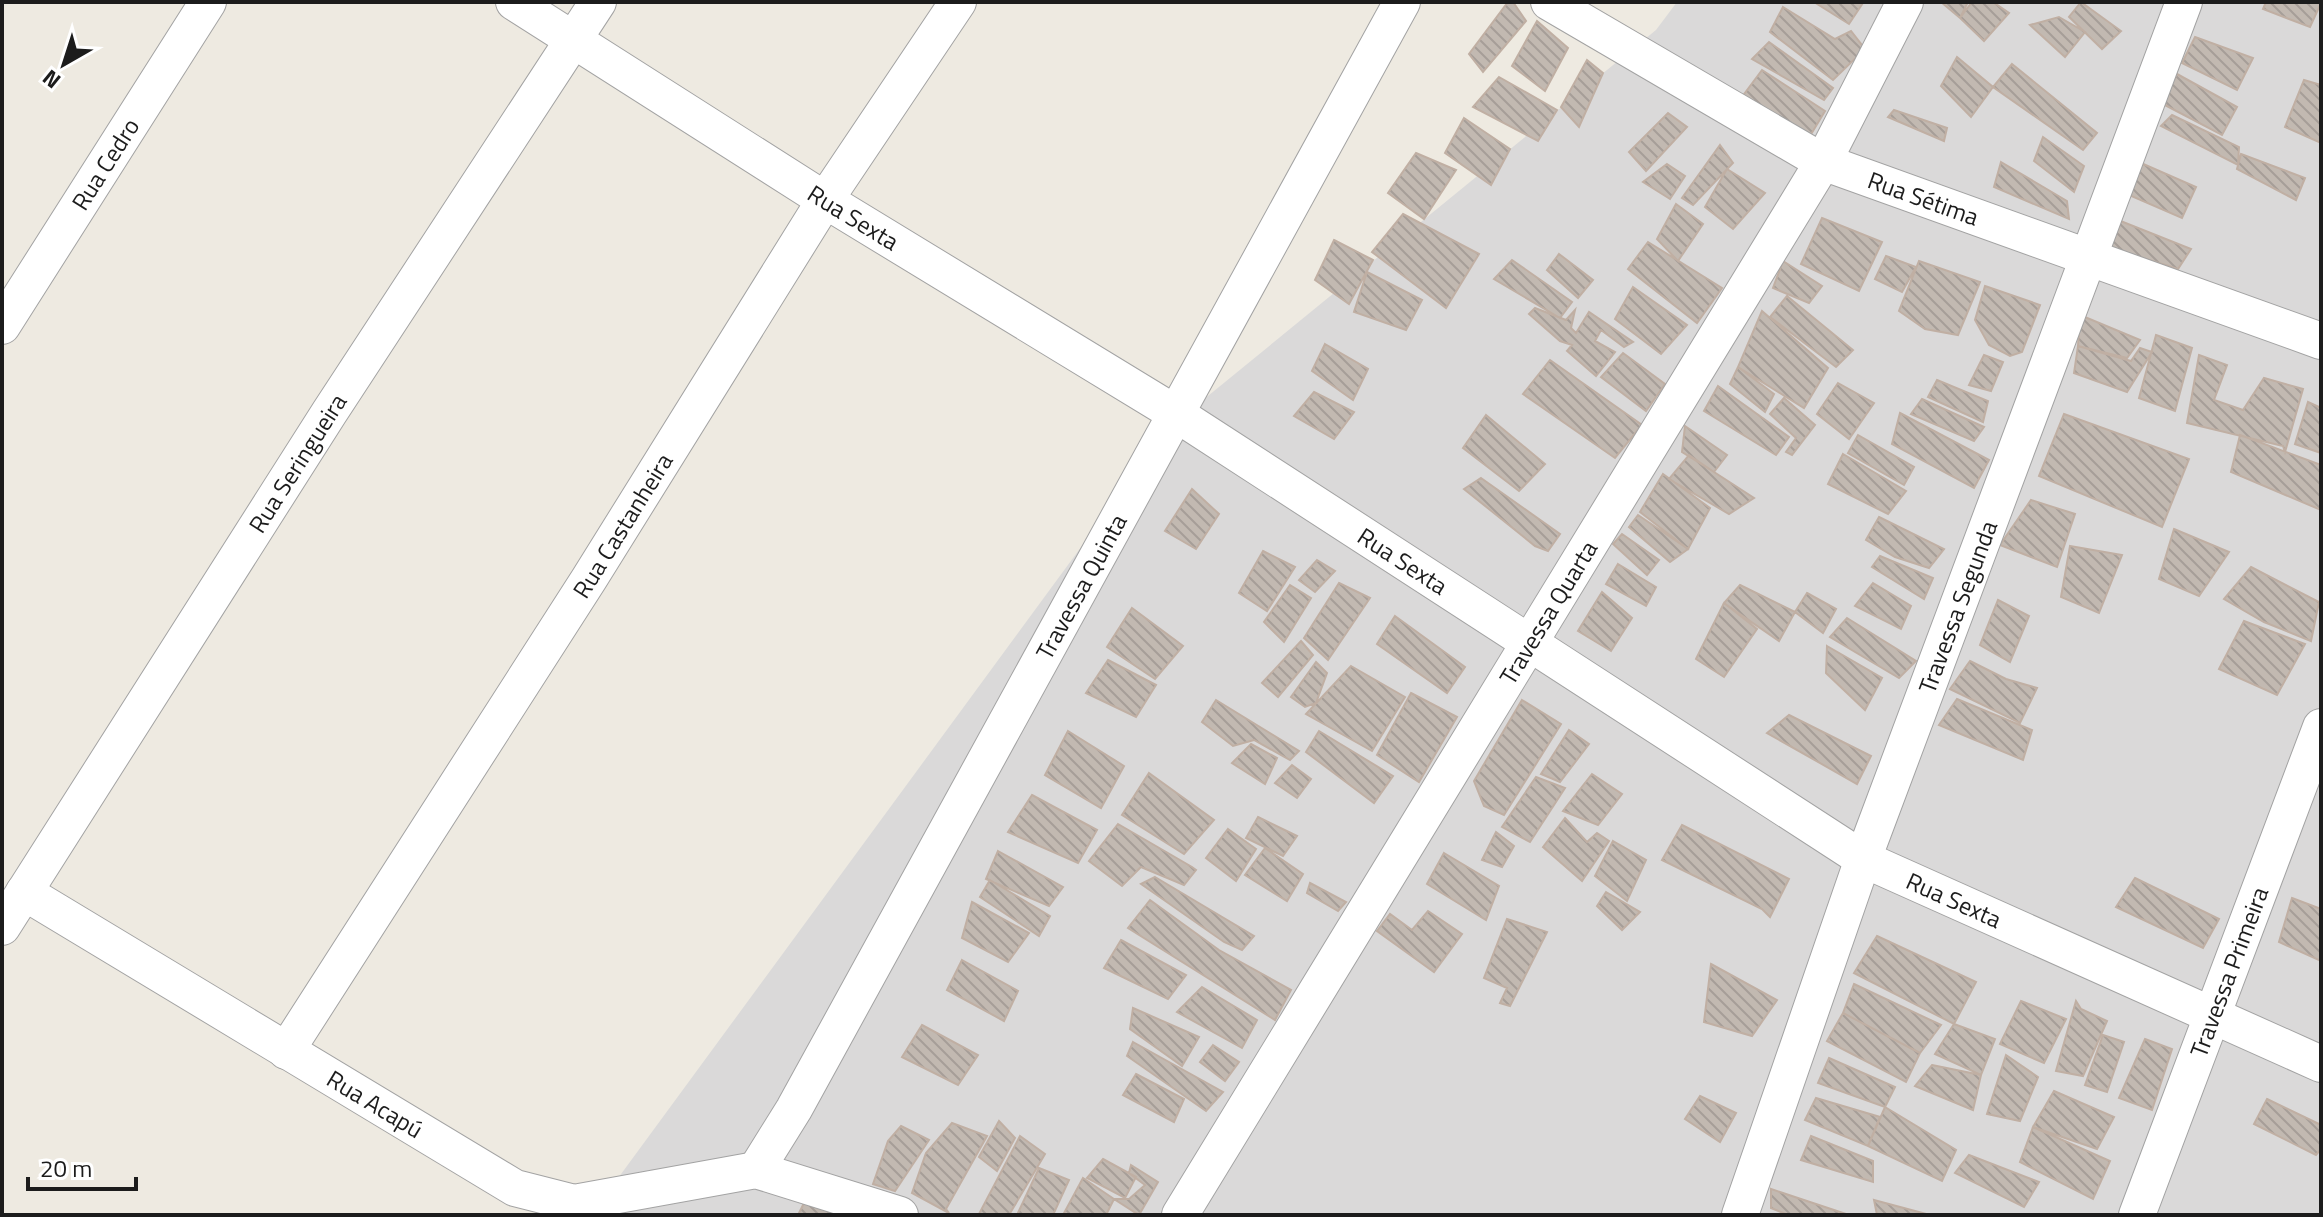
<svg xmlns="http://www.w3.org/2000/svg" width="2323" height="1217" viewBox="0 0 2323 1217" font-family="'Titillium Web',sans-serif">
<defs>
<pattern id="building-back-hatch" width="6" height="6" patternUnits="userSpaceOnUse" patternTransform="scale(2)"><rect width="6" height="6" fill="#c2b9b1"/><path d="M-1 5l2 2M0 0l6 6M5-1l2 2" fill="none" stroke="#a69e98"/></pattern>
</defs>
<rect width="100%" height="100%" fill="#eeeae1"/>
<path fill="#dad9d9" d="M1677,2H2321V1215H591L1178,415L1203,400L1656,30Z"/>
<path fill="url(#building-back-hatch)" stroke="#c0afa3" stroke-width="2" d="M1508,2H1513L1526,21L1483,72L1469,54Z
M1814,2H1862L1863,3L1849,24Z
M1941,2H1968L1960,18Z
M1972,2H1993L2009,13L1984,41L1960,18Z
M2081,2L2121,31L2102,49L2069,17Z
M2266,2H2321V3L2310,27L2263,9Z
M1783,7L1835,39L1851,31L1865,49L1833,80L1770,32Z
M2059,17L2085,32L2065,57L2030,25Z
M1537,21L1568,48L1545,91L1512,66Z
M2195,37L2253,58L2237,90L2182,63Z
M1769,42L1833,88L1824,100L1752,59Z
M1957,57L1993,87L1971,117L1941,86Z
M1587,60L1603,73L1579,127L1561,107Z
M2012,64L2097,133L2083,150L1993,87Z
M1762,70L1825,111L1807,141L1739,101Z
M2177,74L2237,107L2222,135L2161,103Z
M1499,77L1557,110L1538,141L1473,107Z
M2304,80L2321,85V143L2285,127Z
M1894,110L1947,128L1944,141L1888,117Z
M1668,113L1687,127L1646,171L1629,152Z
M2172,115L2239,147L2238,165L2161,126Z
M1464,118L1510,149L1491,185L1445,153Z
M2043,137L2084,166L2074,192L2034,161Z
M1720,145L1733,163L1693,205L1682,198Z
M1416,153L1456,170L1424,219L1388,193Z
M2241,154L2305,178L2296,200L2237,169Z
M2001,162L2067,201L2069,219L1994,187Z
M2141,163L2196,187L2182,218L2129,195Z
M1667,164L1685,176L1670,199L1643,182Z
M1727,169L1765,193L1733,229L1705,207Z
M1676,204L1703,224L1678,261L1657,239Z
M1403,214L1479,254L1446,308L1372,252Z
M1822,218L1882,242L1859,291L1801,264Z
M2118,220L2191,249L2178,269L2105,246Z
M1334,240L1373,260L1349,304L1315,280Z
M1648,242L1722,288L1697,323L1628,269Z
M1559,254L1593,280L1578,298L1547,270Z
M1886,256L1916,267L1902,292L1875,279Z
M1512,260L1572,302L1560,318L1494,279Z
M1783,261L1822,286L1809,303L1773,288Z
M1919,261L1980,282L1958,335L1925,329L1899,311Z
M1367,272L1422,300L1406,330L1354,312Z
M1985,286L2040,305L2022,352L2010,356L1989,345L1975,320Z
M1633,287L1687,325L1661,354L1615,319Z
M1787,296L1853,350L1836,367L1770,317Z
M1535,308L1566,320L1575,310L1571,328L1576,333L1589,312L1633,342L1624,347L1601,330L1595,341L1615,352L1596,376L1567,351L1572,345L1560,341L1529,314Z
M1762,311L1828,368L1804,408L1738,367Z
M2080,315L2140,340L2127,358L2078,346Z
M2156,335L2192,348L2175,411L2139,398Z
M1325,344L1368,369L1353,400L1312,371Z
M2078,346L2131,361L2140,348L2152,352L2127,392L2074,373Z
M1623,353L1665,384L1646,411L1601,377Z
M1984,355L2003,362L1991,391L1969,385Z
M2199,355L2227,365L2214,400L2243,410L2264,378L2303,389L2285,452L2283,446L2187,423Z
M1550,360L1642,425L1615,458L1523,394Z
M1738,367L1774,394L1765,412L1730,384Z
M1937,380L1988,401L1983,422L1928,397Z
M1838,383L1874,403L1849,439L1817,414Z
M1718,386L1789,437L1776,455L1704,411Z
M1314,392L1354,412L1334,439L1294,416Z
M1784,398L1815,425L1792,455L1786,452L1796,438L1770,414Z
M1922,399L1984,427L1974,441L1911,414Z
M2308,402L2321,408V453L2295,444Z
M1900,413L1989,460L1974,488L1892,444Z
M2064,414L2189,459L2162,527L2039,476Z
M1486,415L1545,464L1519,491L1463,448Z
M1685,426L1727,455L1714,472L1682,452Z
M1858,435L1914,467L1904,485L1848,453Z
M2240,435L2321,465V510L2231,472Z
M1843,454L1906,491L1888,514L1828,484Z
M1689,455L1714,472L1754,498L1729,514L1669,479Z
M1663,474L1710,508L1688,549L1640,512Z
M1481,478L1560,534L1548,551L1535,546L1464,489Z
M1192,489L1219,514L1196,549L1165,531Z
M2031,500L2075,514L2057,567L2000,545Z
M1638,515L1688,549L1670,562L1629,527Z
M1879,517L1944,549L1929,568L1895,557L1866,540Z
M2174,529L2229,552L2199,596L2159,579Z
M1622,534L1659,560L1647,575L1613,544Z
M2070,546L2122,555L2099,613L2061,597Z
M1263,551L1295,567L1267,611L1239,593Z
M1880,556L1933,578L1924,599L1872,567Z
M1317,560L1335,571L1315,592L1299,580Z
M1618,564L1656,587L1646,606L1606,584Z
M2251,567L2319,602L2311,641L2264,622L2224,599Z
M1339,583L1370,598L1328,660L1304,638Z
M1873,583L1911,606L1901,629L1855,606Z
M1290,585L1311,598L1284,642L1264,622Z
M1740,585L1795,612L1779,641L1724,603Z
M1602,592L1632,618L1611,651L1578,631Z
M1807,593L1836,609L1823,633L1795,612Z
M1998,600L2029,616L2010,662L1980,645Z
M1724,603L1757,629L1724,677L1696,659Z
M1132,608L1183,646L1155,679L1107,647Z
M1395,616L1465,667L1447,693L1377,644Z
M1847,618L1916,661L1899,678L1830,637Z
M2244,621L2305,644L2277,695L2219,669Z
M1301,641L1313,655L1278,697L1262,683Z
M1827,646L1882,678L1865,710L1826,673Z
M1108,660L1156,685L1136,717L1086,693Z
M1970,661L2006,679L2037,688L2020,723L1950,689Z
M1316,662L1327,673L1316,703L1305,707L1291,697Z
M1351,666L1405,697L1372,751L1306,714Z
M1411,693L1457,717L1419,782L1377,755Z
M1957,699L2032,730L2023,760L1939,725Z
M1216,700L1299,751L1290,760L1254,740L1233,746L1202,722Z
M1522,700L1561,724L1504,815L1484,806L1474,781Z
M1789,715L1871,756L1857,784L1767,733Z
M1569,730L1589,744L1560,782L1541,774Z
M1068,731L1124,766L1101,808L1045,775Z
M1319,731L1393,776L1374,803L1306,752Z
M1251,744L1277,758L1265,784L1232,763Z
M1292,765L1311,779L1297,798L1275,783Z
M1149,773L1214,820L1184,854L1122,815Z
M1592,774L1622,794L1598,825L1563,811Z
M1536,777L1565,788L1530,842L1502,827Z
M1032,795L1097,830L1078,863L1008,832Z
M1258,817L1297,836L1283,856L1246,838Z
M1565,818L1587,842L1597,833L1609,841L1582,881L1543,847Z
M1118,824L1192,867L1196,870L1184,885L1141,867L1122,886L1089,861Z
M1682,825L1789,879L1770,917L1762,909L1662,860Z
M1228,829L1256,849L1236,881L1206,858Z
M1496,832L1514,846L1502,867L1482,860Z
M1613,841L1646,860L1627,901L1595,876Z
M1265,848L1303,874L1287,901L1245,875Z
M998,851L1063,887L1049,906L986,879Z
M1444,853L1499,886L1486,920L1427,884Z
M1155,877L1254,936L1242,950L1224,942L1141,884Z
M2135,878L2219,919L2203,948L2116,907Z
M990,880L1050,916L1039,936L980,897Z
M1310,883L1346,902L1338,911L1307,893Z
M1606,892L1640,912L1622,930L1597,906Z
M2292,898L2321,909V961L2279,942Z
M1150,900L1219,950L1291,990L1275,1020L1128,928Z
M972,902L1029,933L1008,962L962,938Z
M1428,911L1462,934L1434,972L1377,931L1390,914L1412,930Z
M1507,919L1547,932L1510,1006L1500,1003L1507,988L1484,978Z
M1877,936L1976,982L1954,1024L1854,973Z
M1121,940L1186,975L1168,999L1104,968Z
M962,960L1018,991L1004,1021L947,990Z
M1711,964L1777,1000L1752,1036L1704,1022Z
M1854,984L1941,1025L1920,1053L1843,1013Z
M1202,987L1257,1020L1242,1048L1177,1012Z
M2021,1001L2066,1019L2044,1063L2000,1044Z
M2076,1001L2081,1009L2107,1021L2083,1076L2056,1071Z
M1133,1008L1199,1037L1182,1066L1130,1029Z
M1843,1013L1920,1053L1906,1082L1827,1041Z
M1954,1024L1995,1039L1981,1075L1935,1054Z
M922,1025L978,1055L958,1085L902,1057Z
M2103,1035L2124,1042L2107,1092L2085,1085Z
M2145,1039L2172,1049L2152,1110L2119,1098Z
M1133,1042L1223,1092L1206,1111L1127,1056Z
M1213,1045L1239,1062L1225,1081L1200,1062Z
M2006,1055L2038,1077L2020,1121L1987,1114Z
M1829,1058L1895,1087L1885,1107L1818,1083Z
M1932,1065L1981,1075L1973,1110L1915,1086Z
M1136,1074L1184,1099L1174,1122L1123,1095Z
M2054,1091L2114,1117L2097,1149L2033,1127Z
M1700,1096L1736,1113L1720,1142L1685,1119Z
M1816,1098L1880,1117L1868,1146L1805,1120Z
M2267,1099L2321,1125V1149L2316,1155L2254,1124Z
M1885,1107L1956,1150L1942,1181L1868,1146Z
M999,1121L1015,1138L997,1171L979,1157Z
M952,1123L987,1136L946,1209L949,1213L912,1193L926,1153Z
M901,1126L929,1140L895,1191L873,1184L888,1141Z
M2033,1127L2110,1161L2093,1199L2020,1162Z
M1020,1136L1045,1154L1009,1215L979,1214Z
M1811,1136L1873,1161V1182L1801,1160Z
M1969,1155L2039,1182L2024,1207L1955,1173Z
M1103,1159L1136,1177L1125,1198L1087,1178Z
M1131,1165L1158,1182L1139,1215L1114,1199H1129L1145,1185L1129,1173Z
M1039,1168L1069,1180L1053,1215H1017Z
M1083,1178L1114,1199L1106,1215H1063Z
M1771,1189L1849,1215H1788L1771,1208Z
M809,1193L834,1212L832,1215H798Z
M1874,1200L1930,1215H1877Z"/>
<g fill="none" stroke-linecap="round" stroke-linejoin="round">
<defs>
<g id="minor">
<path id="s1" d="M514,2L825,200L1178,415L1863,859L2321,1064"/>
<path id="s2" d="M1549,2L1823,162L2321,341"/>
<path id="s3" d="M2,326L208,2"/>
<path id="s4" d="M24,892L515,1188L574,1203L756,1170L900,1215"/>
<path id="s5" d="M2,927L329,413L598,2"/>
<path id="s6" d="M286,1051L589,579L825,200L958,2"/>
<path id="s7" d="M756,1170L794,1109L1402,2"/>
<path id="s8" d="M1180,1215L1823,162L1905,2"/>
<path id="s9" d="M1740,1215L1863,859L2184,2"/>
<path id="s10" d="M2137,1215L2321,727"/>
</g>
</defs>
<use href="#minor" stroke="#a3a3a3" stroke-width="38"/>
<use href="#minor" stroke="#fff" stroke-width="36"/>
</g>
<g text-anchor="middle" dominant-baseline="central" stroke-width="6" stroke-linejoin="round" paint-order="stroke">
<g font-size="24" fill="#1c1c1c" stroke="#fff">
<text stroke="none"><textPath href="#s3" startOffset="192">Rua Cedro</textPath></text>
<text stroke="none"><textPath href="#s2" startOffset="424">Rua Sétima</textPath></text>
<text stroke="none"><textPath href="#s1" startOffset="402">Rua Sexta</textPath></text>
<text stroke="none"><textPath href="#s5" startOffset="550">Rua Seringueira</textPath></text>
<text stroke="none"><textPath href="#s6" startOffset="624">Rua Castanheira</textPath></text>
<text stroke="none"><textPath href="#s1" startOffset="1050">Rua Sexta</textPath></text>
<text stroke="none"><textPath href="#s7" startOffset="668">Travessa Quinta</textPath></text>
<text stroke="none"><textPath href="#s9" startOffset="646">Travessa Segunda</textPath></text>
<text stroke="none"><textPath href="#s8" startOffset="706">Travessa Quarta</textPath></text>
<text stroke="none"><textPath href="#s1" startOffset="1698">Rua Sexta</textPath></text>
<text stroke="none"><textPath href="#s10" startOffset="260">Travessa Primeira</textPath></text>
<text stroke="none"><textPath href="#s4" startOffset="410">Rua Acapú</textPath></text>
</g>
</g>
<rect width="2323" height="1217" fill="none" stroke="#1c1c1c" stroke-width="8"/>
<g transform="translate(64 64) rotate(219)" stroke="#ffffff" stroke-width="6" paint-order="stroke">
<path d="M0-6L14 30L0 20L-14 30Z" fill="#1c1c1c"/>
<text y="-12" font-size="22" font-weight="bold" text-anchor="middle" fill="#1c1c1c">N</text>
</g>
<path d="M28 1177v12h108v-12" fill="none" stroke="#1c1c1c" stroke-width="4"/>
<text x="40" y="1177" font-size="24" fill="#1c1c1c" stroke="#ffffff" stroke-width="6" paint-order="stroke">20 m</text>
</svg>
